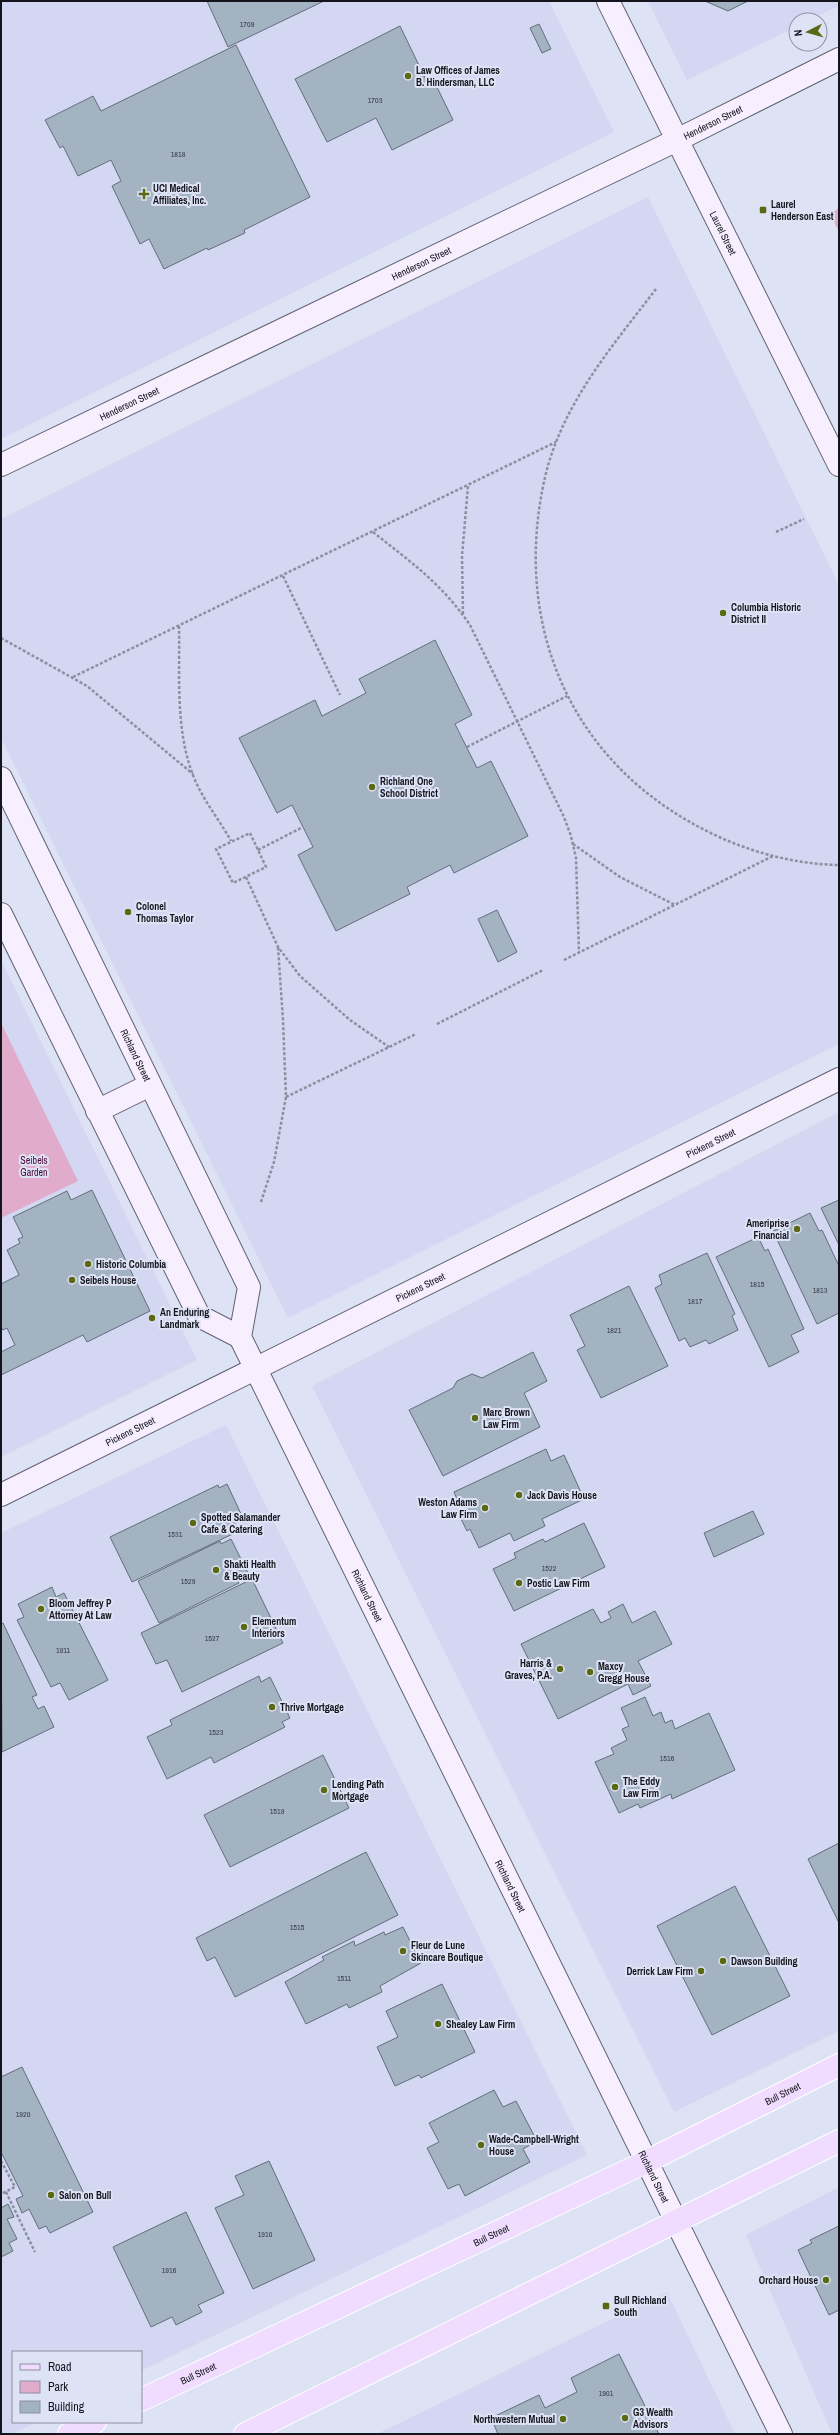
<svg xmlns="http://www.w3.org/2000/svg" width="840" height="2435" viewBox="0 0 840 2435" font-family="'Archivo Narrow',sans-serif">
<rect width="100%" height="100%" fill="#dee2f5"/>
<path fill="#d3d7f2" d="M1,1H549L614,132L1,439Z
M648,1H839V6L809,20H796V27L687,80Z
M648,197L839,585V1044L288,1318L1,738V519Z
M1,960L197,1360L1,1457Z
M839,1112V2031L674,2112L312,1386Z
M226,1425L587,2155L141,2371V2352H13V2422H37L12,2434H1V1533Z
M839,2187V2434H832L746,2235Z
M667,2292L735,2434H377Z"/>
<path fill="#e1abcc" d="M839,208V232L830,214Z
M1,1023L78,1181L1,1218Z"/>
<path fill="#a4b3c2" stroke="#606e7b" d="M207,1H324L228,47Z
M705,1H748L728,11Z
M539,24L551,49L542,53L530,28Z
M400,26L427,82L433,79L453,120L392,150L376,118L327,142L295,79Z
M236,45L310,197L244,230L245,233L208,250L207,248L164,269L149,239L140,244L112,186L121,181L111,160L78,176L63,146L60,148L45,120L93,96L101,111Z
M435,640L472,715L455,724L477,768L491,761L528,836L454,873L450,865L407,887L410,894L336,931L298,855L313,847L292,805L277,813L239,738L315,700L322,716L366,693L359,679Z
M497,910L517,952L498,962L478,919Z
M92,1190L150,1311L87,1342L83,1335L1,1375V1352L15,1345L7,1328L3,1330L1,1327V1284L19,1275L7,1250L20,1243L18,1239L23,1237L13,1217L67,1191L71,1200Z
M839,1200V1245L821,1208Z
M810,1213L819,1231L822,1230L839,1266V1313L817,1324L773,1231Z
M758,1237L765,1251L768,1249L804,1329L791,1335L799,1352L769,1367L716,1257Z
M707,1253L735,1314L732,1316L738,1330L709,1344L706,1340L690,1347L685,1338L679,1341L655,1288L662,1284L659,1275Z
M629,1286L668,1366L601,1398L577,1350L585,1346L570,1315Z
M533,1352L547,1381L524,1393L540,1427L443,1476L409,1410L453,1388L457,1381L472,1374L482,1378Z
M546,1449L551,1461L564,1455L584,1499L542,1519L545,1526L514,1541L510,1533L479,1548L470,1529L467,1531L457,1511L461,1509L454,1492Z
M227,1484L242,1516L233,1520L239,1531L132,1582L110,1537L218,1485L219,1488Z
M753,1511L764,1534L714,1557L704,1533Z
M584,1523L605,1567L514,1611L493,1569L516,1558L514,1553L543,1539L545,1542Z
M231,1539L249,1575L237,1580L239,1583L159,1623L138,1581L220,1541L221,1544Z
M252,1579L283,1643L182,1692L167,1660L156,1664L141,1633Z
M52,1587L56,1597L64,1593L108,1680L69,1700L60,1683L51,1687L17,1620L24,1617L18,1604Z
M623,1604L632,1623L655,1611L672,1644L638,1661L651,1686L633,1695L628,1684L558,1719L521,1644L593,1609L601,1623L611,1618L608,1612Z
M3,1623L37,1695L32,1697L38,1709L44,1706L54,1727L2,1752L1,1624Z
M259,1676L261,1682L270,1677L290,1718L282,1722L285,1727L214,1763L211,1757L167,1779L147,1737L172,1725L170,1720Z
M645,1697L653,1716L661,1712L665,1723L672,1720L675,1729L709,1713L735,1770L672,1799L671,1794L640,1808L638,1804L619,1813L595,1762L614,1754L611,1748L627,1740L622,1729L629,1726L621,1708Z
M323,1755L349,1808L230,1867L204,1815Z
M839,1843V1923L808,1859Z
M366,1852L398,1915L235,1997L215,1957L207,1961L196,1938Z
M735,1886L790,1996L712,2035L657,1926Z
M403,1927L421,1963L380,1986L382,1992L349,2008L347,2004L306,2024L285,1982L324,1960L322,1957L354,1941L355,1946L384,1932L385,1935Z
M442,1984L475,2052L421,2078L419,2075L395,2086L377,2047L398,2037L386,2011Z
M22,2067L93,2212L50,2233L46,2226L39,2229L29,2209L22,2213L16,2199L23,2196L1,2152V2077Z
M494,2090L503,2107L516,2101L537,2141L523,2149L530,2162L465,2196L459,2184L448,2189L427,2148L439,2142L429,2123Z
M269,2161L315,2260L253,2289L215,2208L244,2195L235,2176Z
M8,2204L14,2217L7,2219L17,2239L9,2243L13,2251L1,2257V2208Z
M186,2212L224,2293L198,2305L202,2312L176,2325L172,2317L151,2327L113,2247Z
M839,2226V2310L829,2315L798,2250L812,2243L810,2240Z
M619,2354L659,2434H498L491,2418L539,2395L545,2408L577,2392L571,2378Z"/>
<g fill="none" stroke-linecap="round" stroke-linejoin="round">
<defs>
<g id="secondary">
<path id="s1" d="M608,1L839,465"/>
<path id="s2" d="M1,465L677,140L839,59"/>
<path id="s3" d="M1,778L249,1287L240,1337L781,2434"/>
<path d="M1,914L199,1316L240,1337"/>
<path d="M97,1111L150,1085"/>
<path id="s4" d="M1,1495L839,1079"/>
</g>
<g id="primary">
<path id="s5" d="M141,2400L648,2161L839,2065"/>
<path d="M69,2434L95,2422"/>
<path d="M245,2434L839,2141"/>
</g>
</defs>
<use href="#secondary" stroke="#606273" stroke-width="24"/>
<use href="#primary" stroke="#fff" stroke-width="24"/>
<path stroke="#8c8f9d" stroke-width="2.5" stroke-dasharray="3 2" stroke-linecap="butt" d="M656,289C613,345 564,402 546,473C512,614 563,750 690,822C735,848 787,864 839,865
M373,532C412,563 442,584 470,625L564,817L571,836L576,858L579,953
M776,532L804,519
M283,576L340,695
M463,614L462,556L468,486
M179,626C180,674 175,729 193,775C202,799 219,819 231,841
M1,638L87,686L193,774
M73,677L556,442
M467,747L567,696
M250,833L266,867L233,883L216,849Z
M573,844L620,877L675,905
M258,850L303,827
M246,877L278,947L300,976L350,1020L389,1047
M564,960L773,856
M437,1024L543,970
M286,1097L416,1034
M261,1202L274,1162L286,1097L283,1020L278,947
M1,2161L15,2187L1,2194
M6,2192L35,2252"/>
<use href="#secondary" stroke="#f7eefe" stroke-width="22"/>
<use href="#primary" stroke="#efdcfe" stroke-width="22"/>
</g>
<g fill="#5a6912" stroke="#dee2f5" stroke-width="1.5">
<circle cx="408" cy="76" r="4"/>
<path d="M142 188h4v4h4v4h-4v4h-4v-4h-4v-4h4z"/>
<rect x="759" y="206" width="8" height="8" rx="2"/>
<circle cx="723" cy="613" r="4"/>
<circle cx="372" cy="787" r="4"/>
<circle cx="128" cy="912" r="4"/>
<circle cx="797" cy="1229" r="4"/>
<circle cx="88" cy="1264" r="4"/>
<circle cx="72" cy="1280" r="4"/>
<circle cx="152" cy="1318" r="4"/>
<circle cx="475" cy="1418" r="4"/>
<circle cx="519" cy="1495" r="4"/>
<circle cx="485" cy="1508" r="4"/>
<circle cx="193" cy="1523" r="4"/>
<circle cx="216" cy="1570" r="4"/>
<circle cx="519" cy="1583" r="4"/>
<circle cx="41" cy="1609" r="4"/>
<circle cx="244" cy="1627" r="4"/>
<circle cx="560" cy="1669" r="4"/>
<circle cx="590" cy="1672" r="4"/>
<circle cx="272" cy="1707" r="4"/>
<circle cx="615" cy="1787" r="4"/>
<circle cx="324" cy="1790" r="4"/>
<circle cx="403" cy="1951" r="4"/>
<circle cx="723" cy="1961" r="4"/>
<circle cx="701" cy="1971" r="4"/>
<circle cx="438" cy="2024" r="4"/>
<circle cx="481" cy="2145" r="4"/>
<circle cx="51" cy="2195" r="4"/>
<circle cx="826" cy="2280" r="4"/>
<rect x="602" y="2302" width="8" height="8" rx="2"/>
<circle cx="625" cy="2418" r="4"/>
<circle cx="563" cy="2419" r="4"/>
</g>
<g text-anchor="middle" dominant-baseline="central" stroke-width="4" stroke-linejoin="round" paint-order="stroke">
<g font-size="8" fill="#383c46">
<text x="247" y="24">1709</text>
<text x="375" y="100">1703</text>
<text x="178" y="154">1818</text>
<text x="757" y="1284">1815</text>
<text x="820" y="1290">1813</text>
<text x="695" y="1301">1817</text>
<text x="614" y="1330">1821</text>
<text x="175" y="1534">1531</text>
<text x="549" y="1568">1522</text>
<text x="188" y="1581">1529</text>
<text x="212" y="1638">1527</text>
<text x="63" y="1650">1911</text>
<text x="216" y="1732">1523</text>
<text x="667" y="1758">1516</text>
<text x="277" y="1811">1519</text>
<text x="297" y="1927">1515</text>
<text x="344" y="1978">1511</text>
<text x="23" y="2114">1920</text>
<text x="265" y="2234">1910</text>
<text x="169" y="2270">1916</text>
<text x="606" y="2393">1901</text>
</g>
<g font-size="10" font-weight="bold" fill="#14151c" stroke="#dee2f5" text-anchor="start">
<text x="416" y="70">Law Offices of James<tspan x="416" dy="12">B. Hindersman, LLC</tspan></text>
<text x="153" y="188">UCI Medical<tspan x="153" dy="12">Affiliates, Inc.</tspan></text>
<text x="771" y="204">Laurel<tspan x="771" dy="12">Henderson East</tspan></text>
<text x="731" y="607">Columbia Historic<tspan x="731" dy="12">District II</tspan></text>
<text x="380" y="781">Richland One<tspan x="380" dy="12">School District</tspan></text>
<text x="136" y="906">Colonel<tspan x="136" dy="12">Thomas Taylor</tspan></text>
<text x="789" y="1223" text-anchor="end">Ameriprise<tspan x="789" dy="12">Financial</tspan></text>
<text x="96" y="1264">Historic Columbia</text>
<text x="80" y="1280">Seibels House</text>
<text x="160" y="1312">An Enduring<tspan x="160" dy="12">Landmark</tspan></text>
<text x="483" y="1412">Marc Brown<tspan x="483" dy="12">Law Firm</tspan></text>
<text x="527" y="1495">Jack Davis House</text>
<text x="477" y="1502" text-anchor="end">Weston Adams<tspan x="477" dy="12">Law Firm</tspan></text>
<text x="201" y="1517">Spotted Salamander<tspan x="201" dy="12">Cafe &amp; Catering</tspan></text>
<text x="224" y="1564">Shakti Health<tspan x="224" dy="12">&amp; Beauty</tspan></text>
<text x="527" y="1583">Postic Law Firm</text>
<text x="49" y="1603">Bloom Jeffrey P<tspan x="49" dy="12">Attorney At Law</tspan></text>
<text x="252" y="1621">Elementum<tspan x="252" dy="12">Interiors</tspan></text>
<text x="552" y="1663" text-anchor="end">Harris &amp;<tspan x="552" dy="12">Graves, P.A.</tspan></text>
<text x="598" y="1666">Maxcy<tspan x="598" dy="12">Gregg House</tspan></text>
<text x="280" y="1707">Thrive Mortgage</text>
<text x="623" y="1781">The Eddy<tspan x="623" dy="12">Law Firm</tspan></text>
<text x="332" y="1784">Lending Path<tspan x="332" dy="12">Mortgage</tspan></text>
<text x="411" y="1945">Fleur de Lune<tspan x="411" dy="12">Skincare Boutique</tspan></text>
<text x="731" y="1961">Dawson Building</text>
<text x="693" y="1971" text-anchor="end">Derrick Law Firm</text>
<text x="446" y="2024">Shealey Law Firm</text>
<text x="489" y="2139">Wade-Campbell-Wright<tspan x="489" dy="12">House</tspan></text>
<text x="59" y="2195">Salon on Bull</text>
<text x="818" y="2280" text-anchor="end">Orchard House</text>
<text x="614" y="2300">Bull Richland<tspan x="614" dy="12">South</tspan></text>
<text x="633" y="2412">G3 Wealth<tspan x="633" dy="12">Advisors</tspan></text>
<text x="555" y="2419" text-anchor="end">Northwestern Mutual</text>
</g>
<g font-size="10" fill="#14151c" stroke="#dee2f5">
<text stroke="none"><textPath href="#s2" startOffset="790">Henderson Street</textPath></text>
<text stroke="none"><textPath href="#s1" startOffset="259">Laurel Street</textPath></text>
<text stroke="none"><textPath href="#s2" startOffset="466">Henderson Street</textPath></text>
<text stroke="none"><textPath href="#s2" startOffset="142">Henderson Street</textPath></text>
<text stroke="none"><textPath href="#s3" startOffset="308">Richland Street</textPath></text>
<text stroke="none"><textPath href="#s4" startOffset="792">Pickens Street</textPath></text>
<text stroke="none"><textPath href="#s4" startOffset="468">Pickens Street</textPath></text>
<text stroke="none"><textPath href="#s4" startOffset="144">Pickens Street</textPath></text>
<text stroke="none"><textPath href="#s3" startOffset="905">Richland Street</textPath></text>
<text stroke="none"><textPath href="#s3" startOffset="1229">Richland Street</textPath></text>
<text stroke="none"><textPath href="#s5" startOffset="711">Bull Street</textPath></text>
<text stroke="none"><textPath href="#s3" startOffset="1553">Richland Street</textPath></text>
<text stroke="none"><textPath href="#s5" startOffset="387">Bull Street</textPath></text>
<text stroke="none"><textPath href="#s5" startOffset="63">Bull Street</textPath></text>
</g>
<g font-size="10" fill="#4f0e3d" stroke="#dee2f5">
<text x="34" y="1160">Seibels<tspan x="34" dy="12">Garden</tspan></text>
</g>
</g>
<rect width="840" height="2435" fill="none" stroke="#14151c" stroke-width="4"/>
<rect x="12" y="2351" width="130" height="72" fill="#dee2f5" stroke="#8d909e"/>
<rect x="20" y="2364" width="20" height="6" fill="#efdcfe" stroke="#8d909e"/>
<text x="48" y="2371" font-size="12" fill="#14151c">Road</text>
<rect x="20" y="2381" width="20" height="12" fill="#e1abcc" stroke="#8d909e"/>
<text x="48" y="2391" font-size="12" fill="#14151c">Park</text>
<rect x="20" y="2401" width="20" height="12" fill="#a4b3c2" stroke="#8d909e"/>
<text x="48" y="2411" font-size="12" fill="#14151c">Building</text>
<g transform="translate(808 32) rotate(264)"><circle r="19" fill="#dee2f5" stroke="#8d909e"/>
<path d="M0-3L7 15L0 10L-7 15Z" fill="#5a6912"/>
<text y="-6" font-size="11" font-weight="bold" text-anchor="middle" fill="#14151c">N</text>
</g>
</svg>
